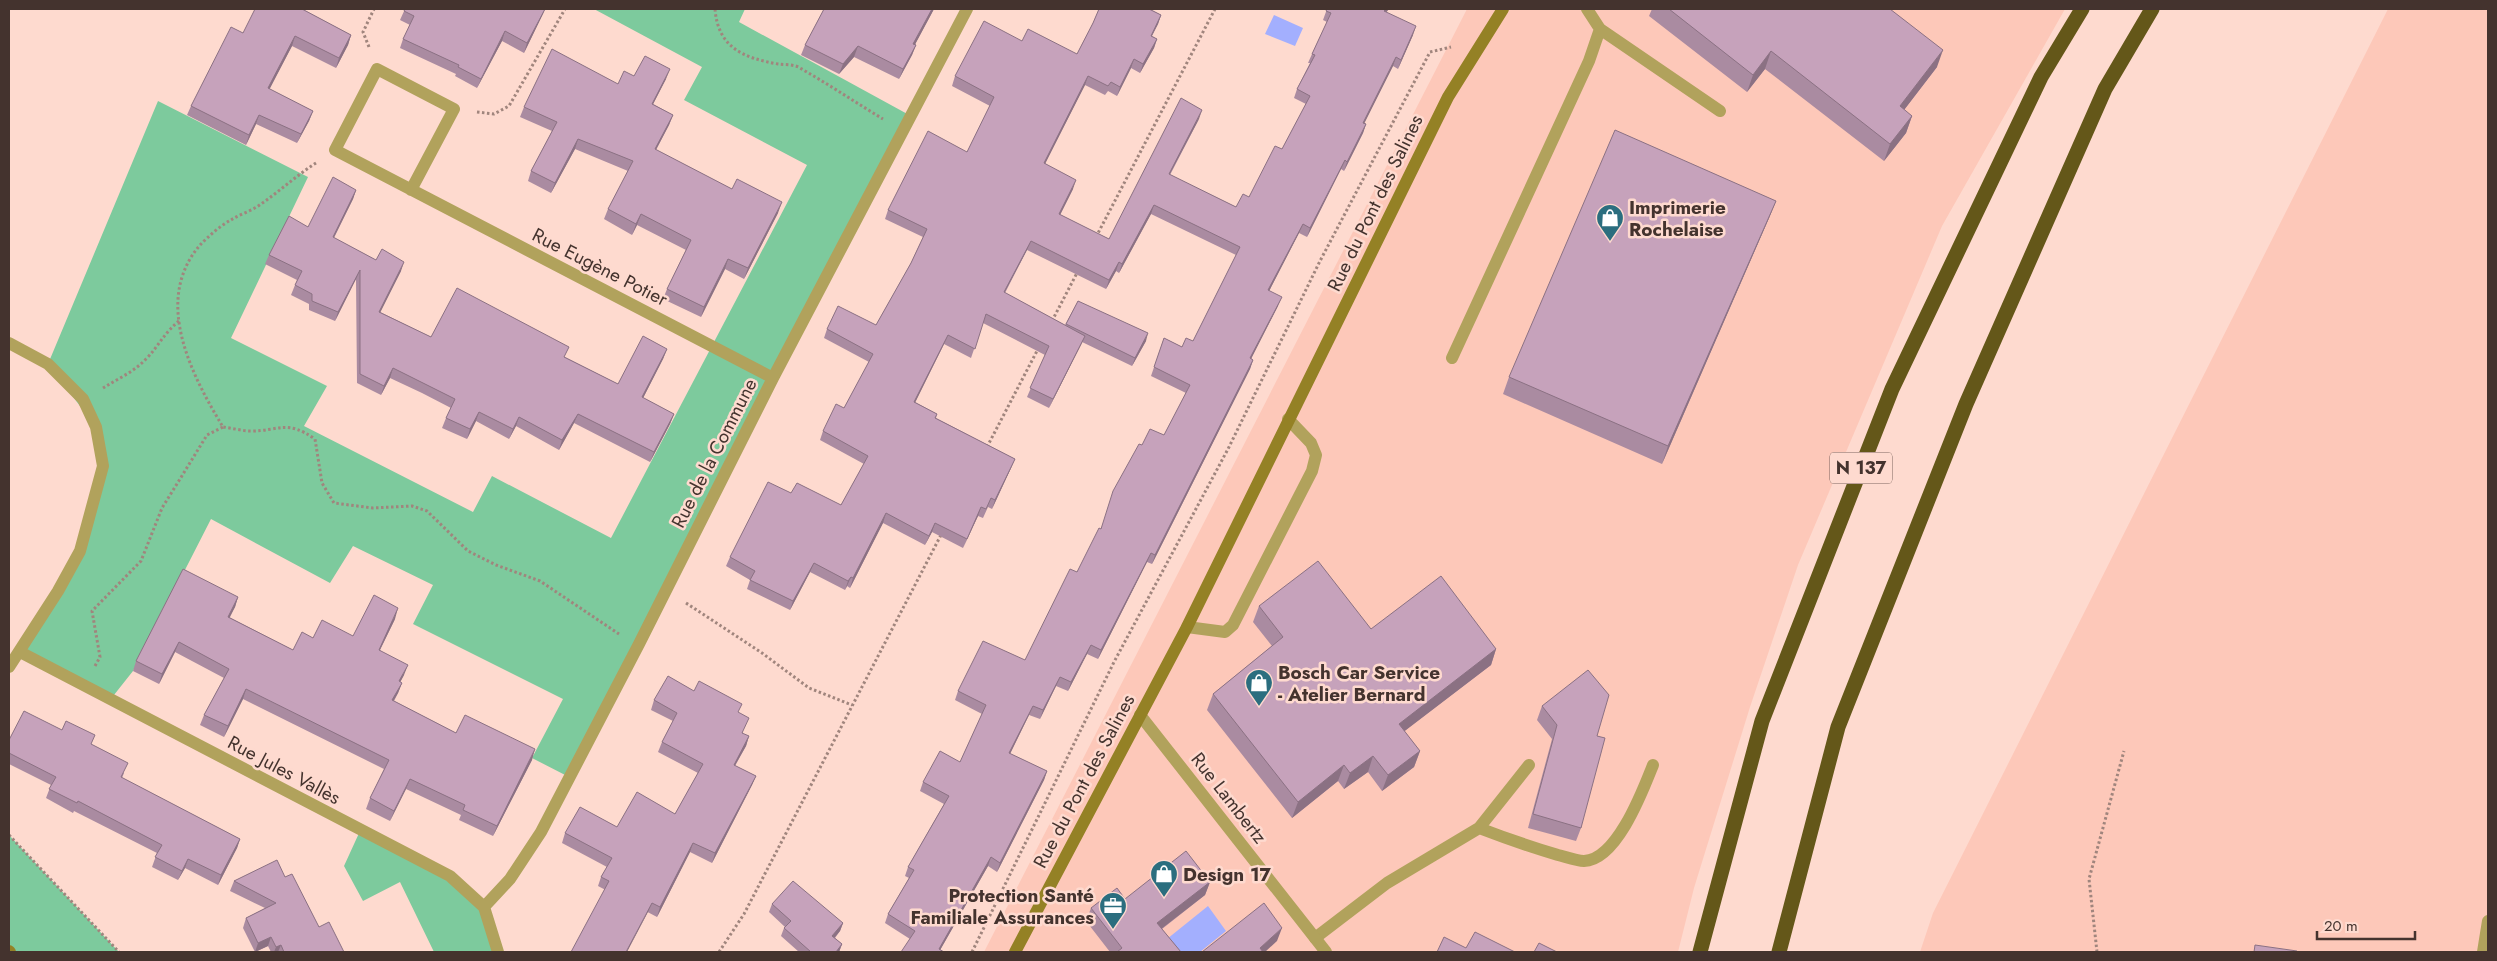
<svg xmlns="http://www.w3.org/2000/svg" width="2497" height="961" viewBox="0 0 2497 961" font-family="Jost,sans-serif">
<rect width="100%" height="100%" fill="#fedacf"/>
<path fill="#fdc8b9" d="M1467,9H2065L1942,226L1798,565L1750,707L1694,888L1678,952H984Z
M2388,9H2488V952H1920L1933,913Z"/>
<path fill="#7dca9d" d="M594,9H745L739,22L911,116L569,777L532,758L563,699L413,624L433,585L353,546L330,583L211,519L142,654L133,671L110,700L20,652L80,551L103,466L96,427L48,364L158,101L308,177L231,338L327,386L304,426L473,512L492,476L611,538L807,165L684,100L702,67Z
M360,831L414,857L484,907L498,952H434L400,882L363,901L344,866Z
M9,835L119,952L9,951Z"/>
<path fill="#a3affe" d="M1274,15L1303,28L1295,46L1265,34Z
M1208,906L1226,931L1200,952H1178L1167,939Z"/>
<g fill="none" stroke-linecap="round" stroke-linejoin="round">
<path stroke="#a0857d" stroke-width="3" stroke-dasharray="2.5 2.5" stroke-linecap="butt" d="M715,9C718,48 744,58 778,64C785,65 794,64 800,68C828,84 855,102 883,119
M369,47L363,32L374,9
M477,112L494,114L509,106L565,9
M316,163C297,175 280,191 261,204C252,211 240,214 231,220C221,225 209,236 201,244C152,299 191,374 223,427C232,428 242,431 251,431C280,431 286,419 315,439L322,483L334,503L373,508L412,506L427,511L468,551L496,565L540,581L619,634
M1096,237L1215,9
M1052,321L1078,271
M103,388C117,379 134,372 146,359C159,346 163,334 179,321
M987,447L1038,349
M686,603L762,653L809,688L852,705
M95,666L100,657L92,611L141,561L162,508L180,479L207,435L223,427
M9,835L119,952
M719,952L744,914L942,533
M972,952L1114,662L1228,449L1320,261L1430,52L1451,47
M2097,952L2089,879L2124,751"/>
<path stroke="#b1a25c" stroke-width="12" d="M1600,29L1720,111
M1452,358L1589,61L1600,29L1587,9
M1479,828C1505,838 1531,847 1558,855C1566,857 1576,861 1584,861C1617,860 1643,790 1653,765
M1315,938L1387,883L1479,828L1529,765"/>
<path stroke="#b1a25c" stroke-width="12" d="M411,190L454,109L377,69L335,150L773,378
M9,343L48,364L83,399L96,427L103,466L80,551L58,591L9,667
M1187,627L1225,632L1233,625L1312,471L1316,455L1311,443L1288,419
M20,652L450,876L484,907L498,952
M1140,715L1326,952
M484,907L510,879L541,832L639,644L773,378L967,9
M2483,952L2488,921"/>
<path stroke="#948125" stroke-width="12" d="M9,951L10,952
M1015,952L1187,627L1448,97L1503,9"/>
<path stroke="#645719" stroke-width="15" d="M1700,952L1762,721L1892,389L2041,77L2082,9
M1779,952L1838,727L1966,404L2105,89L2152,9"/>
</g>
<path fill="#aa8ba1" d="M405,9H545L524,53L502,41L477,88L455,76L456,74L400,48L403,39L410,25L400,20Z
M824,9H934L915,44L916,45L912,55L899,79L854,57L839,74L801,55L805,45Z
M1098,9H1150L1161,15L1158,24L1152,36L1157,39L1154,48L1140,73L1131,68L1117,96L1108,91L1105,95L1085,85L1045,163L1073,189L1060,215L1109,239L1199,119L1170,175L1236,207L1249,197L1282,149L1306,104L1294,98L1297,89L1310,63H1308L1312,54L1327,22L1323,20L1327,9L1386,12L1413,35L1398,69L1393,66L1364,123L1366,124L1363,133L1344,171L1341,169L1307,237L1299,233L1269,291L1278,306L1251,358L1253,360L1250,369L1152,564L1147,562L1098,659L1087,654L1068,691L1056,686L1040,719L1029,715L1010,754L1047,771L1044,780L997,872L988,866L940,950L910,939L885,923L888,914L909,878L905,876L908,867L944,804L920,791L923,782L960,762L982,714L955,700L958,691L1025,660L1077,572L1101,529L1142,445L1164,435L1186,393L1151,376L1164,338L1182,347L1193,341L1236,255L1151,214L1119,273L1116,271L1106,289L1027,250L1005,293L1065,325L1078,301L1146,341L1132,366L1082,342L1049,408L1027,397L1045,355L983,323L971,358L944,344L915,402L937,414L936,418L1015,459L1011,468L992,509L988,507L983,518L978,516L963,548L932,532L925,545L883,523L850,588L847,586L845,590L810,572L790,610L747,589L750,580L726,566L730,557L791,493L841,505L864,464L820,440L823,431L844,408L869,362L824,338L827,329L876,325L911,263L923,237L885,219L888,210L967,152L990,106L952,86L955,76L1022,41L1077,54L1093,23L1099,9Z
M1652,9H1890L1937,67L1904,110L1912,116L1906,133L1884,161L1765,69L1747,92L1649,16Z
M304,10L351,35L348,45L336,68L292,46L269,89L313,111L309,121L297,143L256,124L246,145L187,115L191,106L243,33Z
M634,76L666,79L653,104L673,115L669,125L656,150L778,213L744,279L725,269L701,317L663,299L667,289L686,250L637,225L632,235L604,219L608,209L628,171L575,149L551,193L528,181L531,171L552,131L520,117L524,107L618,84Z
M356,190L353,199L334,238L376,260L401,271L380,312L431,337L565,357L618,384L667,349L663,359L643,398L674,414L670,424L650,462L574,423L559,450L516,426L509,439L476,421L467,439L442,428L446,418L451,408L422,393L390,378L381,395L357,383L356,279L335,321L309,310V304L291,295L297,280L265,264L269,255L308,227Z
M1776,201L1769,218L1662,464L1503,394L1509,377Z
M238,597L235,607L229,617L293,650L313,638L353,636L395,619L380,650L404,675L400,682L402,683L398,693L394,701L456,733L532,760L493,836L459,820L461,815L406,789L390,821L366,809L370,798L384,769L243,699L224,737L200,725L204,715L224,678L175,652L159,684L133,671L136,661Z
M1259,606L1371,629L1496,649L1491,665L1404,731L1420,751L1414,767L1382,791L1368,772L1344,789L1338,781L1292,818L1207,710L1213,694L1272,646L1253,622Z
M694,691L738,713L743,734L749,736L746,746L735,766L756,776L752,785L712,863L690,852L657,917L598,886L601,877L607,867L562,843L565,833L617,827L675,814L698,773L658,752L662,742L673,721L651,710L654,700Z
M1542,706L1597,736L1581,828L1576,841L1528,828L1552,739L1537,720Z
M9,740L91,744L124,773L122,778L240,839L237,848L218,885L185,868L178,880L152,867L157,853L74,811L73,813L46,798L51,785L9,764Z
M285,877L319,927L344,952H271L268,946L255,952L243,928L246,918L265,908L230,891L234,881Z
M1210,882L1205,895L1162,929L1181,952H1110L1086,921L1091,908L1125,899Z
M772,904L843,923L840,931L835,938L842,944L839,952H799L781,936L784,928L785,927L769,912Z"/>
<path fill="#8b7183" d="M545,9L543,14L524,53L527,43Z
M932,9H934L910,54L913,44Z
M1386,9H1389L1380,20L1384,11Z
M1161,15L1158,24L1147,45L1151,36Z
M1416,26L1413,35L1398,69L1401,60Z
M505,31L502,41L477,88L481,79Z
M351,35L348,45L336,68L339,58Z
M295,36L292,46L265,98L268,88Z
M1157,39L1154,48L1140,73L1143,64Z
M916,45L912,55L899,79L903,69Z
M858,46L854,57L839,74L843,64Z
M1943,50L1937,67L1894,123L1900,106Z
M1771,51L1765,69L1747,92L1753,75Z
M1396,57L1393,66L1360,132L1363,123Z
M1134,59L1131,68L1117,96L1120,87Z
M670,69L666,79L648,114L652,104Z
M1088,76L1085,85L1041,172L1044,163Z
M1202,110L1199,119L1165,183L1169,174Z
M313,111L309,121L297,143L301,134Z
M259,115L256,124L246,145L249,135Z
M673,115L669,125L651,159L655,149Z
M1912,116L1906,133L1884,161L1890,144Z
M1366,124L1363,133L1344,171L1347,162Z
M578,139L575,149L551,193L555,183Z
M1345,160L1341,169L1307,237L1310,228Z
M1076,180L1073,189L1056,223L1059,214Z
M356,190L353,199L329,247L333,237Z
M1776,201L1769,218L1662,464L1668,446Z
M782,202L778,213L744,279L748,268Z
M1154,205L1151,214L1119,273L1122,264Z
M641,214L637,225L632,235L636,224Z
M1303,224L1299,233L1265,299L1268,290Z
M1031,241L1027,250L1000,301L1004,292Z
M728,259L725,269L701,317L704,307Z
M404,262L401,271L376,321L379,312Z
M1119,262L1116,271L1106,289L1109,280Z
M360,270L356,279L335,321L338,312Z
M1282,297L1278,306L1247,367L1250,358Z
M1148,333L1146,341L1132,366L1135,358Z
M948,335L944,344L911,411L914,402Z
M1085,336L1081,345L1049,408L1053,399Z
M667,349L663,359L639,406L642,397Z
M1253,360L1250,369L1152,564L1155,555Z
M393,368L390,378L381,395L384,386Z
M479,412L476,421L467,439L470,429Z
M578,414L574,423L559,450L562,440Z
M674,414L670,424L650,462L654,452Z
M519,417L516,426L509,439L513,429Z
M1015,459L1011,468L992,509L995,500Z
M981,507L978,516L963,548L967,539Z
M886,513L883,523L850,588L853,578Z
M935,523L932,532L925,545L929,536Z
M1151,553L1147,562L1098,659L1101,650Z
M814,563L810,572L790,610L793,601Z
M851,577L847,586L845,590L848,581Z
M238,597L235,607L225,627L228,617Z
M398,608L395,619L375,660L379,650Z
M179,642L175,652L159,684L162,674Z
M1091,645L1087,654L1068,691L1071,682Z
M1496,649L1491,665L1393,740L1399,724Z
M408,665L404,675L395,692L399,681Z
M1060,677L1056,686L1040,719L1043,710Z
M402,683L398,693L388,710L392,700Z
M246,689L243,699L224,737L228,726Z
M1033,706L1029,715L1006,762L1009,753Z
M749,736L746,746L730,774L734,765Z
M535,749L532,760L493,836L497,826Z
M1420,751L1414,767L1382,791L1388,775Z
M1373,756L1368,772L1344,789L1350,773Z
M1344,765L1338,781L1292,818L1298,802Z
M1047,771L1044,780L997,872L1000,863Z
M756,776L752,785L712,863L715,853Z
M410,779L406,789L390,821L394,811Z
M240,839L237,848L218,885L221,875Z
M693,843L690,852L657,917L660,907Z
M991,857L988,866L939,952V949Z
M188,859L185,868L178,880L182,871Z
M1210,882L1205,895L1152,936L1157,923Z
M652,903L648,912L627,952H626Z
M843,923L840,931L829,944L832,936Z
M1282,928L1277,941L1265,952H1258L1260,948Z
M271,937L268,946L255,952L258,943Z
M842,944L839,952H836Z
M281,945L278,952H274L276,947Z"/>
<path fill="#c6a2bb" stroke="#8b7183" d="M255,9H303H302L351,35L339,58L295,36L268,88L313,111L301,134L259,115L249,135L191,106L231,27L243,33Z
M405,9H545L527,43L505,31L481,79L458,67L459,65L403,39L414,16L404,11Z
M824,9H932L913,44L916,45L903,69L858,46L843,64L805,45Z
M1099,9H1149L1161,15L1151,36L1157,39L1143,64L1134,59L1120,87L1111,82L1108,86L1088,76L1044,163L1076,180L1059,214L1109,239L1181,98L1202,110L1169,174L1236,207L1243,194L1249,197L1275,146L1282,149L1310,96L1297,89L1315,55L1312,54L1331,13L1326,11L1327,9H1386L1384,11L1416,26L1401,60L1396,57L1363,123L1366,124L1347,162L1345,160L1310,228L1303,224L1268,290L1282,297L1250,358L1253,360L1155,555L1151,553L1101,650L1091,645L1071,682L1060,677L1043,710L1033,706L1009,753L1047,771L1000,863L991,857L939,949L944,952H901L915,931L888,914L914,870L908,867L949,796L923,782L940,751L960,762L986,705L958,691L983,641L1025,660L1070,569L1077,572L1099,528L1101,529L1113,491L1139,444L1142,445L1150,429L1164,435L1190,385L1154,367L1164,338L1182,347L1186,338L1193,341L1240,247L1154,205L1122,264L1119,262L1109,280L1031,241L1004,292L1085,336L1053,399L1030,388L1049,346L986,314L975,349L948,335L914,402L937,414L935,418L1015,459L995,500L991,498L986,509L981,507L967,539L935,523L929,536L886,513L853,578L851,577L848,581L814,563L793,601L750,580L755,571L730,557L768,482L791,493L797,483L841,505L868,456L823,431L836,404L844,408L873,354L827,329L838,306L876,325L911,263L927,229L888,210L928,131L967,152L994,97L955,76L984,21L1022,41L1028,29L1077,54L1093,23Z
M1669,9H1890L1943,50L1900,106L1912,116L1890,144L1771,51L1753,75Z
M552,49L618,84L624,71L634,76L645,56L670,69L652,104L673,115L655,149L732,189L737,179L782,202L748,268L728,259L704,307L667,289L691,240L641,214L636,224L608,209L633,161L578,139L555,183L531,171L557,122L524,107Z
M1615,130L1776,201L1668,446L1509,377Z
M333,177L356,190L333,237L376,260L382,249L404,262L379,312L431,337L457,288L569,347L564,357L618,384L643,336L667,349L642,397L674,414L654,452L578,414L562,440L519,417L513,429L479,412L470,429L446,418L455,399L393,368L384,386L360,374V270L338,312L312,301V294L295,285L302,271L269,255L289,216L308,227Z
M1078,301L1148,333L1135,358L1066,324Z
M1318,561L1371,629L1441,576L1496,649L1399,724L1420,751L1388,775L1373,756L1350,773L1344,765L1298,802L1213,694L1283,637L1259,606Z
M183,569L238,597L228,617L293,650L302,632L313,638L322,620L353,636L374,595L398,608L379,650L408,665L399,681L402,683L392,700L456,733L465,715L535,749L497,826L463,810L465,805L410,779L394,811L370,798L389,760L246,689L228,726L204,715L229,669L179,642L162,674L136,661Z
M1588,670L1609,695L1597,736L1605,738L1581,828L1533,814L1557,725L1542,706Z
M668,676L694,691L699,681L742,704L738,712L749,718L742,733L749,736L734,765L756,776L715,853L693,843L660,907L652,903L626,952H571L609,881L601,877L612,858L565,833L580,807L617,827L637,792L675,814L703,764L662,742L677,713L654,700Z
M24,711L62,730L66,721L95,735L91,744L128,763L121,777L240,839L221,875L188,859L182,871L155,857L162,845L78,801L77,803L49,789L56,777L9,753V740Z
M1186,851L1210,882L1157,923L1181,952H1117L1122,948L1091,908L1117,888L1125,899Z
M277,860L285,877L292,874L319,927L329,922L344,952H284L281,945L276,947L271,937L258,943L246,918L276,903L234,881Z
M793,881L843,923L832,936L842,944L836,952H811L784,928L791,921L772,904Z
M1264,903L1282,928L1260,948L1263,952H1202Z
M1475,932L1515,952H1437L1444,937L1466,948Z
M1539,943L1557,952H1534Z
M2255,945L2297,951V952H2254Z"/>
<defs>
<symbol id="shop-pin" viewBox="-11 -11 22 30"><path d="M0 17L-7.5 6A9.5 9.5 0 1 1 7.5 6Z" fill="#2b6e7f" stroke="#fedacf"/><path d="M-5-2.5h2.3a2.7 3.5 0 0 1 5.4 0H5L5.5 6h-11ZM-1.5-2.5h3a1.5 2.3 0 0 0-3 0Z" fill="#fff"/></symbol>
<symbol id="office-pin" viewBox="-11 -11 22 30"><path d="M0 17L-7.5 6A9.5 9.5 0 1 1 7.5 6Z" fill="#2b6e7f" stroke="#fedacf"/><path d="M-6-3h4V-5.5h4V-3h4V5H-6ZM-1-4.5V-3h2v-1.5ZM-6 0V1H6V0Z" fill="#fff"/></symbol>
</defs>
<g fill-rule="evenodd">
<use href="#shop-pin" x="1594" y="202" width="32" height="43"/>
<use href="#shop-pin" x="1243" y="667" width="32" height="43"/>
<use href="#shop-pin" x="1148" y="858" width="32" height="43"/>
<use href="#office-pin" x="1097" y="890" width="32" height="43"/>
</g>
<g text-anchor="middle" dominant-baseline="central" stroke-width="5" stroke-linejoin="round" paint-order="stroke">
<rect fill="#fedacf" stroke="#7c655e" stroke-width="1" x="1830" y="452.5" width="62" height="31" rx="4"/>
<g font-size="18" font-weight="bold" fill="#44332e">
<text x="1861" y="468">N 137</text>
</g>
<g font-size="19" fill="#44332e" stroke="#fedacf">
<text transform="translate(1375 203) rotate(-64)">Rue du Pont des Salines</text>
<text transform="translate(600 267) rotate(27)">Rue Eugène Potier</text>
<text transform="translate(714 453) rotate(-63)">Rue de la Commune</text>
<text transform="translate(284 770) rotate(28)">Rue Jules Vallès</text>
<text transform="translate(1084 781) rotate(-62)">Rue du Pont des Salines</text>
<text transform="translate(1229 798) rotate(52)">Rue Lambertz</text>
</g>
<g font-size="19" font-weight="bold" fill="#44332e" stroke="#fedacf" text-anchor="start">
<text x="1629" y="207">Imprimerie<tspan x="1629" dy="22">Rochelaise</tspan></text>
<text x="1278" y="672">Bosch Car Service<tspan x="1278" dy="22">- Atelier Bernard</tspan></text>
<text x="1183" y="874">Design 17</text>
<text x="1094" y="895" text-anchor="end">Protection Santé<tspan x="1094" dy="22">Familiale Assurances</tspan></text>
</g>
</g>
<rect width="2497" height="961" fill="none" stroke="#44332e" stroke-width="20"/>
<path d="M2317 931v8h98v-8" fill="none" stroke="#44332e" stroke-width="2.5"/>
<text x="2324" y="931" font-size="15" fill="#44332e" stroke="#fedacf" stroke-width="4" paint-order="stroke">20 m</text>
</svg>
